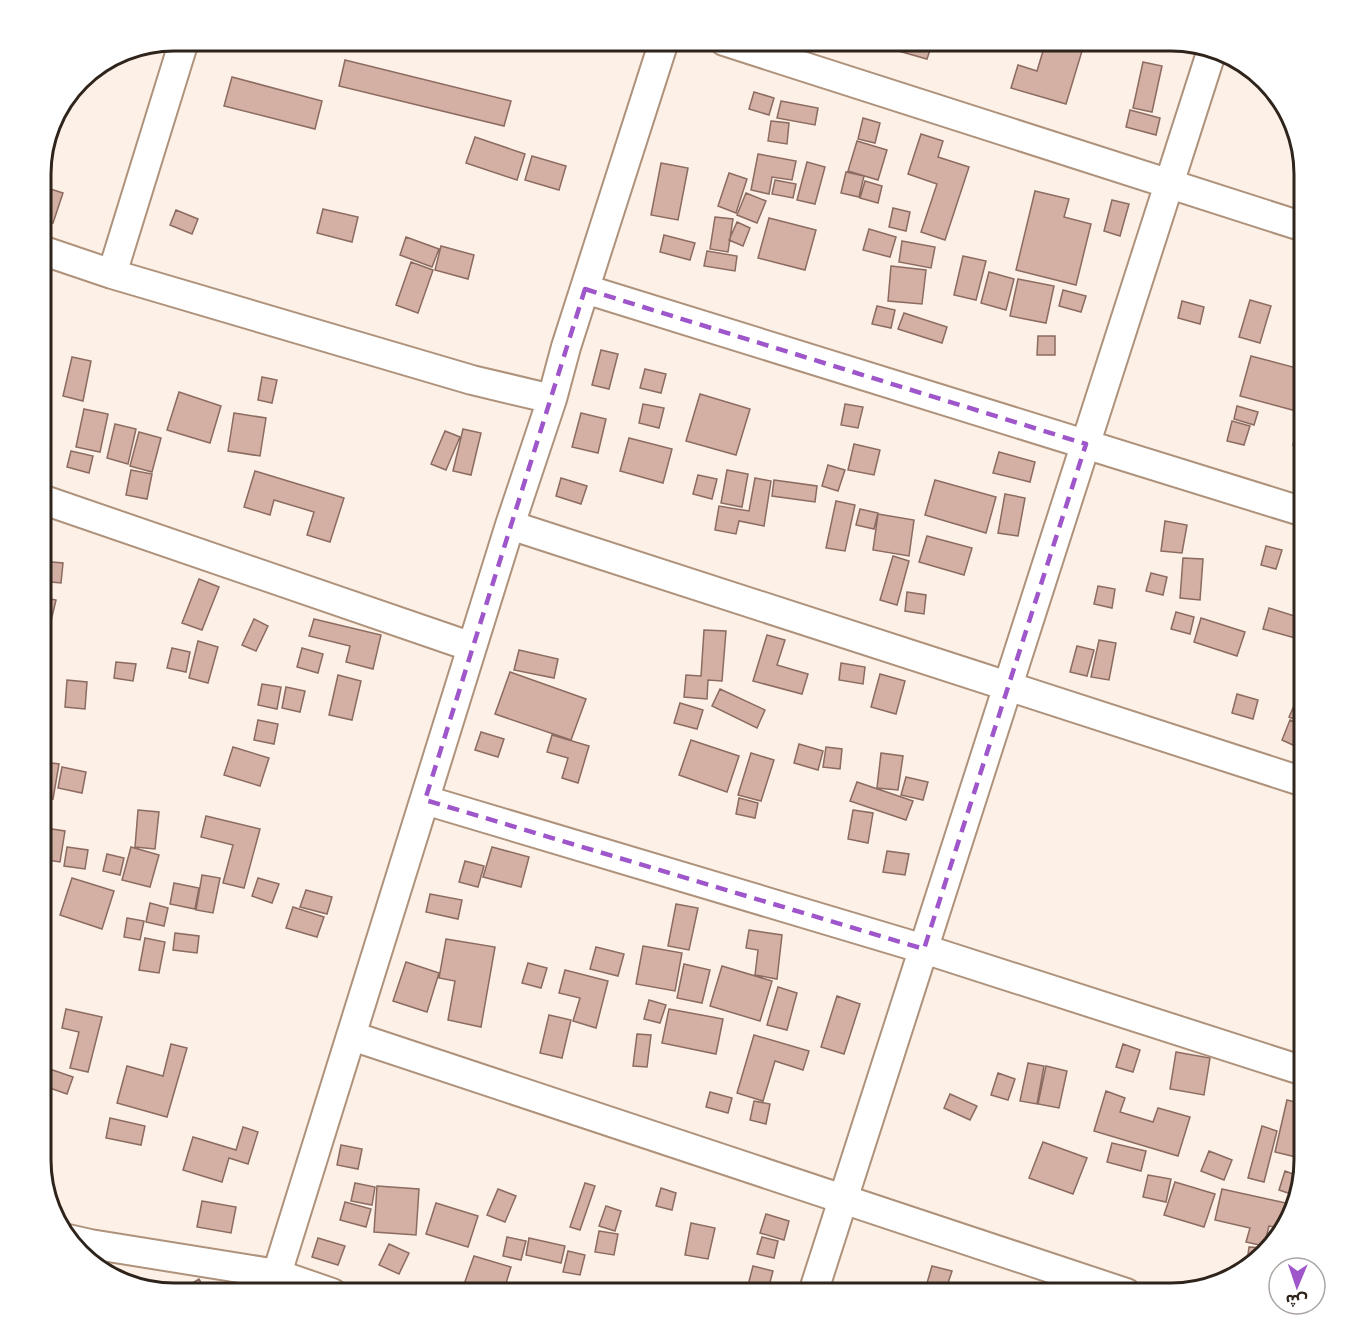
<svg xmlns="http://www.w3.org/2000/svg" width="1345" height="1334" viewBox="0 0 1345 1334" font-family="'Work Sans','Noto Sans Arabic',sans-serif">
<rect width="100%" height="100%" fill="#fdf0e7"/>
<path fill="#d4afa3" stroke="#8c6b60" stroke-width="1.5" d="M886,41H933L927,59L884,47Z
M1046,41H1085L1066,104L1011,88L1018,65L1037,71Z
M345,60L511,101L504,126L339,86Z
M1143,62L1162,66L1152,112L1133,108Z
M232,77L322,101L315,129L224,106Z
M754,92L774,98L769,115L749,109Z
M781,101L818,108L815,125L777,118Z
M1130,110L1160,118L1156,135L1126,127Z
M863,118L880,123L875,143L858,139Z
M771,121L789,123L787,144L768,141Z
M921,134L943,141L938,157L969,167L945,240L921,232L937,184L908,174Z
M475,137L525,154L517,180L466,163Z
M857,141L887,150L878,180L848,171Z
M758,154L796,161L792,180L772,177L769,194L751,190Z
M532,156L566,166L559,190L525,180Z
M807,162L825,167L815,204L797,200Z
M661,163L688,168L678,220L651,215Z
M846,172L864,176L859,197L841,193Z
M729,173L747,179L736,213L718,206Z
M775,180L796,184L793,198L772,194Z
M865,181L882,186L878,203L860,198Z
M41,186L63,193L53,223L41,219Z
M1035,191L1069,199L1064,217L1091,224L1076,285L1016,270Z
M746,193L766,201L757,223L737,215Z
M1112,200L1129,204L1120,236L1104,231Z
M893,208L910,212L906,231L889,227Z
M323,209L358,217L352,242L317,233Z
M176,210L198,219L192,234L170,225Z
M715,217L733,219L728,252L710,249Z
M769,218L816,230L805,270L758,258Z
M737,222L750,228L743,246L729,240Z
M869,229L896,237L890,257L863,250Z
M664,235L695,243L690,260L660,252Z
M406,237L439,249L432,267L400,255Z
M902,241L935,247L931,268L899,262Z
M441,246L474,255L468,279L435,270Z
M707,251L737,256L735,271L704,266Z
M963,256L986,261L976,300L954,295Z
M411,262L433,270L418,313L396,305Z
M891,266L926,270L922,304L888,301Z
M989,272L1014,279L1006,310L981,303Z
M1018,279L1054,286L1046,323L1010,316Z
M1063,290L1086,296L1081,312L1059,306Z
M1250,300L1271,306L1260,343L1239,337Z
M1182,301L1204,307L1200,324L1178,318Z
M877,306L895,310L891,328L872,324Z
M904,313L947,327L942,343L898,329Z
M1038,336H1055V355H1037Z
M601,350L618,354L609,389L592,385Z
M1251,356L1304,370V396L1300,412L1240,396Z
M72,357L91,361L83,401L63,396Z
M645,369L666,374L661,393L640,388Z
M262,377L277,380L272,403L258,400Z
M179,392L221,406L210,443L167,430Z
M700,394L750,409L736,455L686,441Z
M643,404L664,408L659,428L639,423Z
M845,404L863,407L858,428L841,425Z
M1237,406L1258,412L1254,425L1234,419Z
M1304,406V448L1293,445Z
M84,409L108,414L100,452L76,447Z
M234,413L266,418L260,456L228,451Z
M581,413L606,419L598,453L572,447Z
M1232,421L1250,426L1244,445L1227,441Z
M115,424L136,429L128,464L107,458Z
M463,429L481,433L471,475L453,471Z
M445,431L460,437L446,470L431,464Z
M139,432L161,438L152,472L130,466Z
M629,438L672,449L663,483L620,471Z
M854,444L880,450L874,475L848,470Z
M71,451L93,456L89,473L67,467Z
M999,452L1035,462L1030,482L993,473Z
M828,465L845,470L838,491L822,486Z
M131,470L152,474L147,499L126,495Z
M727,470L748,474L742,507L721,503Z
M255,471L344,498L330,542L307,535L314,512L274,500L270,515L244,507Z
M698,475L717,479L712,499L693,494Z
M561,478L587,486L581,504L556,496Z
M755,478L771,481L764,526L739,521L736,534L715,530L719,506L749,511Z
M774,480L817,486L815,502L772,496Z
M935,480L996,497L986,533L925,515Z
M1005,494L1025,498L1018,536L998,533Z
M836,501L855,505L845,551L826,548Z
M860,509L878,513L874,529L856,525Z
M878,514L914,520L909,556L873,550Z
M41,519L50,522L41,556Z
M1165,521L1187,525L1182,553L1161,551Z
M927,536L972,548L964,575L919,562Z
M1266,546L1282,550L1276,569L1261,565Z
M893,556L909,561L897,605L880,600Z
M1183,558L1203,559L1200,600L1180,598Z
M41,561L63,563L61,583L41,581Z
M1151,573L1167,577L1163,595L1146,591Z
M199,579L219,587L202,630L182,623Z
M1098,586L1115,589L1112,608L1094,604Z
M907,592L926,595L924,614L905,611Z
M41,597L56,600L51,621L41,619Z
M1269,608L1304,619L1299,639L1263,629Z
M1176,612L1194,617L1190,634L1171,629Z
M1201,618L1245,632L1237,656L1194,642Z
M254,619L268,626L256,651L242,645Z
M314,619L381,635L373,669L346,662L350,646L309,636Z
M704,630L726,631L722,681L708,680L707,699L684,697L686,675L701,676Z
M767,635L785,640L777,665L808,674L802,694L753,681Z
M1099,640L1116,643L1109,680L1091,677Z
M198,641L218,647L208,683L189,678Z
M1077,646L1094,650L1087,676L1070,672Z
M172,648L190,652L186,672L167,668Z
M302,648L323,654L318,673L297,667Z
M519,650L558,659L554,678L514,670Z
M116,662L136,664L133,681L114,678Z
M841,663L865,667L863,684L839,680Z
M510,672L586,699L571,740L495,714Z
M880,674L905,681L896,714L871,707Z
M338,675L361,681L352,720L329,715Z
M67,680L87,682L85,709L65,707Z
M262,684L281,687L277,709L258,705Z
M286,687L305,691L300,712L282,708Z
M720,689L765,710L757,728L712,706Z
M1237,694L1258,700L1253,719L1232,713Z
M1296,701L1304,705V723L1289,717Z
M680,703L703,710L697,729L674,723Z
M258,720L278,724L274,744L254,740Z
M1290,720L1304,726V750L1282,740Z
M481,732L504,739L498,757L475,750Z
M552,735L589,746L578,783L562,778L568,758L547,752Z
M691,740L739,756L727,792L679,775Z
M799,744L823,751L818,770L794,763Z
M233,747L269,758L260,786L224,775Z
M826,747L842,749L840,769L823,767Z
M751,753L774,760L761,801L738,795Z
M881,753L903,756L898,790L877,788Z
M44,762L59,764L53,799L41,796Z
M62,767L86,772L82,793L58,788Z
M906,777L928,782L923,800L901,795Z
M857,782L913,801L906,820L850,801Z
M739,798L758,803L755,818L736,814Z
M138,810L159,812L155,849L135,847Z
M853,810L873,813L868,843L848,839Z
M206,816L260,829L244,888L223,883L233,845L201,837Z
M45,828L65,831L60,862L41,859Z
M67,847L88,850L85,869L64,866Z
M131,847L159,855L150,887L122,880Z
M492,847L529,857L521,887L483,877Z
M887,851L909,854L905,875L883,872Z
M107,854L124,858L120,875L103,871Z
M465,861L484,866L478,887L459,882Z
M202,875L220,878L213,913L196,910Z
M72,878L114,891L102,929L60,915Z
M258,878L279,884L272,903L252,896Z
M174,883L199,888L195,909L170,904Z
M306,890L332,897L327,914L300,907Z
M430,894L462,900L458,919L426,912Z
M150,903L168,908L164,926L146,922Z
M676,904L698,908L689,950L668,946Z
M293,907L324,917L317,937L286,928Z
M127,918L144,921L140,940L124,937Z
M749,930L782,935L777,979L755,975L758,950L746,948Z
M175,933L199,936L197,953L173,950Z
M145,938L165,942L159,973L139,970Z
M446,939L495,947L481,1027L448,1020L455,981L439,978Z
M643,946L682,953L675,991L636,984Z
M596,947L624,954L618,976L590,969Z
M406,962L439,973L427,1012L393,1001Z
M528,963L547,968L541,988L522,983Z
M684,964L710,970L702,1003L677,998Z
M722,966L772,981L760,1021L710,1006Z
M565,970L608,981L596,1028L573,1021L580,998L559,993Z
M778,987L797,993L787,1030L767,1025Z
M837,996L860,1004L844,1054L821,1047Z
M649,1000L666,1005L660,1023L644,1019Z
M66,1009L102,1017L88,1072L70,1068L79,1032L62,1028Z
M669,1009L723,1019L716,1054L662,1043Z
M549,1015L571,1020L562,1058L540,1053Z
M637,1034L651,1035L647,1067L633,1066Z
M754,1035L809,1051L803,1070L775,1061L763,1101L737,1093Z
M171,1044L187,1048L167,1117L117,1103L127,1066L163,1076Z
M1123,1044L1140,1050L1133,1072L1116,1067Z
M1176,1052L1210,1058L1204,1095L1170,1089Z
M1028,1063L1044,1066L1037,1104L1020,1101Z
M41,1066L73,1077L67,1094L41,1085Z
M1046,1066L1067,1071L1059,1108L1038,1104Z
M998,1073L1015,1079L1008,1100L991,1095Z
M1106,1091L1125,1098L1120,1112L1153,1122L1158,1108L1190,1117L1178,1156L1094,1131Z
M710,1092L732,1098L728,1113L706,1107Z
M950,1094L977,1106L970,1120L944,1108Z
M1287,1100L1304,1104V1122L1296,1157L1275,1152Z
M754,1101L770,1104L766,1124L750,1120Z
M110,1118L145,1126L141,1145L106,1138Z
M1262,1126L1277,1131L1264,1182L1248,1178Z
M243,1127L258,1132L248,1164L229,1158L222,1182L183,1170L193,1137L236,1150Z
M1043,1142L1087,1158L1073,1194L1029,1178Z
M1112,1143L1146,1151L1141,1171L1107,1162Z
M341,1145L362,1149L358,1169L337,1165Z
M1209,1151L1232,1160L1224,1180L1201,1171Z
M1285,1171L1301,1177L1297,1196L1279,1190Z
M1148,1175L1171,1179L1166,1202L1143,1197Z
M1175,1182L1215,1194L1204,1227L1164,1215Z
M355,1183L375,1187L372,1205L351,1201Z
M585,1183L595,1186L580,1230L570,1227Z
M377,1186L419,1189L416,1235L374,1232Z
M661,1188L676,1193L672,1210L656,1206Z
M498,1189L516,1196L505,1222L487,1215Z
M1222,1189L1295,1205L1294,1211L1282,1229L1269,1226L1264,1246L1246,1242L1250,1228L1215,1220Z
M202,1201L236,1207L231,1233L197,1227Z
M345,1202L371,1209L366,1227L340,1220Z
M436,1203L478,1216L468,1247L426,1234Z
M606,1206L621,1211L615,1231L599,1226Z
M766,1214L789,1221L784,1240L760,1233Z
M691,1223L715,1228L708,1259L685,1255Z
M599,1231L618,1234L614,1255L595,1252Z
M507,1237L526,1241L521,1260L503,1256Z
M762,1237L778,1241L774,1258L757,1254Z
M318,1238L345,1246L338,1265L312,1257Z
M529,1238L565,1246L561,1263L526,1255Z
M389,1244L409,1253L399,1274L379,1265Z
M1249,1247L1265,1248L1264,1253L1259,1260L1246,1268Z
M568,1251L585,1255L580,1275L563,1272Z
M474,1256L511,1267L503,1293H461Z
M753,1266L773,1271L767,1293H746Z
M932,1266L952,1271L946,1289L927,1283Z
M199,1279L207,1293H176Z
M855,1284L884,1293H852Z"/>
<g fill="none" stroke-linecap="round" stroke-linejoin="round">
<defs>
<path id="street" d="M724,41L1304,227
M41,250L112,274L472,380L552,399L566,347L664,41
M112,274L184,41
M585,289L1304,512
M41,499L472,647
M510,525L1304,782
M425,800L924,949L1304,1071
M352,1036L1126,1293
M68,1239L90,1244L277,1274L332,1293
M271,1293L510,525L552,399
M813,1293L1212,50"/>
</defs>
<use href="#street" stroke="#ae927b" stroke-width="32"/>
<use href="#street" stroke="#fff" stroke-width="28"/>
</g>
<path fill="none" stroke="#9e56ca" stroke-width="4.5" stroke-dasharray="12 8" stroke-linejoin="round" d="M585,289L1086,444L924,949L425,800Z"/>
<path d="M0 0H1345V1334H0ZM174 51H1171A123 123 0 0 1 1294 174V1160A123 123 0 0 1 1171 1283H174A123 123 0 0 1 51 1160V174A123 123 0 0 1 174 51Z" fill="#fff" fill-rule="evenodd"/>
<path fill="none" stroke="#2f241b" stroke-width="3" d="M174 51H1171A123 123 0 0 1 1294 174V1160A123 123 0 0 1 1171 1283H174A123 123 0 0 1 51 1160V174A123 123 0 0 1 174 51Z"/>
<g transform="translate(1297 1286) rotate(182)"><circle r="28" fill="#ffffff" stroke="#aca7a4" stroke-width="1.5"/>
<path d="M0-4.5L10 22L0 15L-10 22Z" fill="#9e56ca"/>
<text y="-9" font-size="16" font-weight="bold" text-anchor="middle" fill="#2f241b">ش</text>
</g>
</svg>
